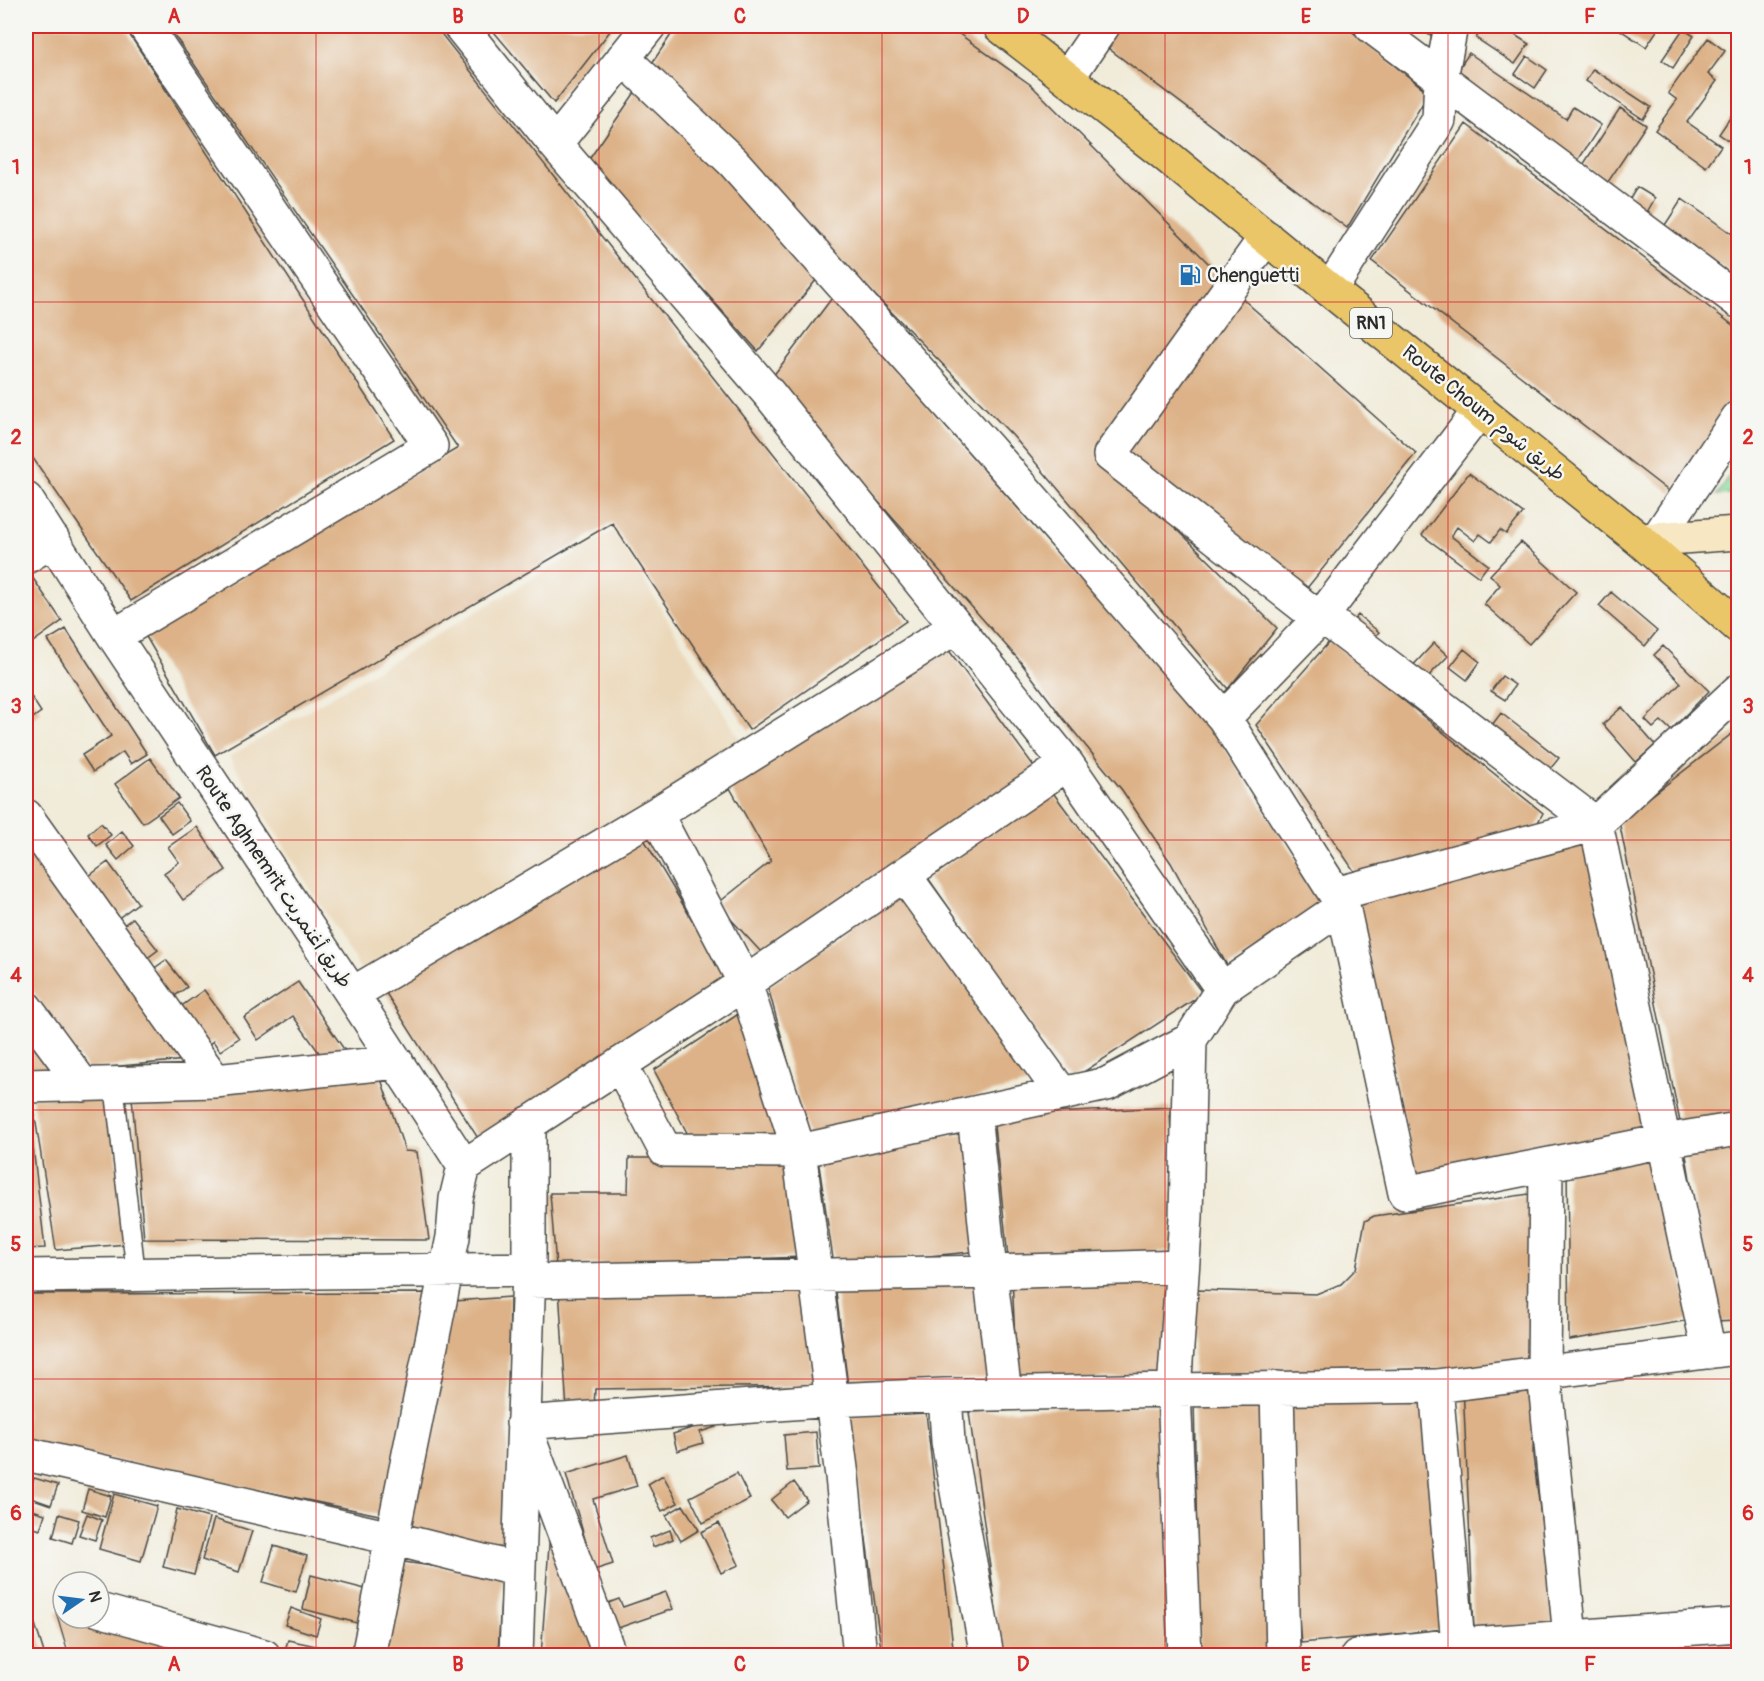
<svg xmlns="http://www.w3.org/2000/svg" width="1764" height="1681" viewBox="0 0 1764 1681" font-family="Pangolin,'Playpen Sans Arabic',sans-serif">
<rect width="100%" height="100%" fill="#f6f6f2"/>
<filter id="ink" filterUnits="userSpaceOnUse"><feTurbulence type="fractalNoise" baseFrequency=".0167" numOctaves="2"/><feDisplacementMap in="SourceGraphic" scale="12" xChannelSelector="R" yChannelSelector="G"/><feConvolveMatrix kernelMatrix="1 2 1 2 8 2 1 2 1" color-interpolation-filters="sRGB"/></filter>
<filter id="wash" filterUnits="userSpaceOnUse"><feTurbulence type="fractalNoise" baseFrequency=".008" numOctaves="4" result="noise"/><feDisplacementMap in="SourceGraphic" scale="24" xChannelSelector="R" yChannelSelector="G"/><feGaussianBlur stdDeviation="1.35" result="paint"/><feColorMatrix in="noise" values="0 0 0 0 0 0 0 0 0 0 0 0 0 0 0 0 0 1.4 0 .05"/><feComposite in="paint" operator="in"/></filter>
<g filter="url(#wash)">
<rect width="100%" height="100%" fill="#f1ecda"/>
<path fill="#ebd8ba" d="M614,531L750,756L361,970L229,757Z"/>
<path fill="#8add9e" stroke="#5a8464" stroke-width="1.5" d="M1738,463V493L1717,495Z"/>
<g id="blocks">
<path fill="#ddb288" d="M26,26H124L394,439L131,601L26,448Z
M168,26H435L906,621L749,730L612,523L215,755L145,635L458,448Z
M489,26H614L554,103Z
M677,26H948L1031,85L1227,282L1096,449L1277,628L1228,689L1013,436L650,66Z
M1116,26H1345L1429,93L1347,228L1104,45Z
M1415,26H1434L1431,36Z
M1484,26H1501L1529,44L1515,64L1476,38Z
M1619,26H1660L1646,47L1617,28Z
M1683,29L1694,36L1673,68L1662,60Z
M1708,38L1725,51L1708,74L1717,81L1687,122L1721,146L1706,167L1655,130L1677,100L1668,93Z
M1469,53L1566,119L1573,107L1601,125L1577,162L1452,79Z
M1527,56L1547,70L1535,88L1515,74Z
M1593,69L1651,107L1643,119L1586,81Z
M640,85L817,279L758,351L588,161Z
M1738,106V147L1719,134Z
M1620,108L1646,125L1608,182L1583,165Z
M1466,124L1738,329V395L1671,493L1372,261Z
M1637,187L1655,198L1646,214L1628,202Z
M1682,199L1738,238V279L1663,228Z
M1237,294L1416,453L1299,598L1123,449Z
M832,298L1210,725L1325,905L1228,967L1171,863L1122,790L1062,717L1019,660L770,380Z
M1469,473L1523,513L1506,534L1500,530L1491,542L1480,534L1475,541L1457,527L1451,536L1488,565L1479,577L1422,535Z
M1521,542L1576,592L1529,644L1484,604L1500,585L1490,575Z
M26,568L62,621L26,647Z
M1611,592L1657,631L1645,646L1599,606Z
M1358,615L1379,632L1370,643L1349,626Z
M66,629L147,754L131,764L123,752L93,772L82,755L111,736L48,640Z
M1330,641L1543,813L1532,833L1362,883L1256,725Z
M1434,643L1448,656L1421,684L1407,672Z
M945,645L1039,773L761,952L717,904L771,861L725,779Z
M1663,646L1709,691L1671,730L1661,721L1653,728L1645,720L1681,683L1654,655Z
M1464,649L1480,662L1467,680L1450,667Z
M1502,676L1515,685L1505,700L1491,691Z
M30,695L41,712L26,723V698Z
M1622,707L1655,745L1636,762L1603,724Z
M1501,713L1559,758L1544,777L1486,733Z
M1738,729V1115L1681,1127L1619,821Z
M150,758L179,798L143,823L115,784Z
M1051,790L1203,994L1070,1081L928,878Z
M177,803L190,821L172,834L159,816Z
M101,823L111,835L97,846L88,834Z
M26,825L186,1060L87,1069L26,981Z
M197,827L226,870L183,900L164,873L179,862L168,847Z
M122,831L134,846L118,860L106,845Z
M642,836L728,980L481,1143L384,990Z
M1586,839L1648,1127L1418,1182L1356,900Z
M108,862L138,903L116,920L85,879Z
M908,889L1041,1081L808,1135L768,987Z
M133,918L158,950L142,962L117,930Z
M166,960L187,987L169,1000L149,972Z
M298,982L348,1055L325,1061L293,1016L258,1040L244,1018Z
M204,990L239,1038L220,1051L213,1041L204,1048L176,1010Z
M743,1011L786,1138L693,1144L654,1070Z
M26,1037L50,1068L26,1069Z
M380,1076L405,1151L417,1152L429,1240L144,1239L132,1097Z
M108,1093L127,1244L56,1250L32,1098Z
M26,1097H27L45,1248L26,1249Z
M1170,1107L1174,1251L1008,1257L993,1116Z
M968,1133L981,1251L834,1265L817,1152Z
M1738,1140V1321L1714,1322L1685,1149Z
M1653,1154L1691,1320L1569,1340L1567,1166Z
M629,1158H791L803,1257L556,1266L550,1193H628Z
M1537,1193L1539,1367L1275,1372L1192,1377L1197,1290L1316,1294L1341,1284L1356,1269L1365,1221L1374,1216Z
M1171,1274L1170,1375L1017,1382L1012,1277Z
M984,1282L997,1377L848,1386L835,1284Z
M801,1288L815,1386L595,1389L594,1409L567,1411L559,1289Z
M427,1293L384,1516L26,1442V1294Z
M510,1297L506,1548L407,1537L454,1301Z
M1534,1382L1533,1456L1555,1623L1474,1631L1463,1385Z
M1423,1396L1448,1629L1301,1643L1279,1400Z
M1265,1397L1274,1649L1199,1655L1194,1398Z
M1169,1404L1176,1656H1002L969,1412Z
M926,1413L954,1656H882L849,1415Z
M714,1421L716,1427L700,1432L703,1443L677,1451L673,1434Z
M816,1432L819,1469L787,1471L784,1435Z
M628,1455L637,1486L593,1499L613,1564L594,1570L566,1474Z
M737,1473L750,1499L703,1523L690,1497Z
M663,1475L678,1503L662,1511L648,1484Z
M34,1478L58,1485L51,1505L28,1497Z
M794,1482L807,1500L785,1517L771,1500Z
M88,1489L111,1496L105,1517L82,1510Z
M114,1494L157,1506L141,1561L99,1549Z
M683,1505L699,1530L681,1541L666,1515Z
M26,1508L45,1514L40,1530L26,1525Z
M177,1509L209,1518L194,1575L163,1567Z
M59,1514L79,1520L72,1543L53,1537Z
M87,1514L102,1520L95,1540L79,1535Z
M551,1518L603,1656H541Z
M214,1519L252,1531L239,1572L202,1560Z
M719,1523L739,1565L721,1573L701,1532Z
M670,1530L673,1539L653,1547L650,1538Z
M274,1546L307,1556L296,1592L263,1582Z
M397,1561L502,1576L498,1656H380Z
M311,1575L369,1590L361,1624L303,1609Z
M666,1592L673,1609L612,1630L603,1605L619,1599L623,1607Z
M291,1608L321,1619L316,1635L285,1625Z
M56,1612L63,1614V1618H79L227,1656H69Z
M26,1623L35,1624L45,1656H26Z
M288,1640L349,1653L348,1656L284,1654Z
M1738,1642V1656H1555V1654Z"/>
</g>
</g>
<g filter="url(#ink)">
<use href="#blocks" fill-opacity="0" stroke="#494845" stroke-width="1.5"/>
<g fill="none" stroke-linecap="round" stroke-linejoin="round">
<defs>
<path id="lane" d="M114,1084L136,1274"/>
<path id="street" d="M460,26L555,144L770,395L1067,764
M1371,26L1738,301
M1068,77L1103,26
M555,144L649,26
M1266,237L1110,455L1320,619
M1330,290L1439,120L1441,78L1451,26
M26,499L114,636L352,994L464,1166L456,1199L453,1237L368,1656
M1657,539L1738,418
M26,557L53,540
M1322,616L1480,410
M114,636L431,446L145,26
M1224,718L1322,616L1596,824L1709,1352
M656,814L956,627
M26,816L215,1081
M904,875L1062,1094
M1336,894L1596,824L1738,691
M1343,906L1405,1193L1664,1141L1738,1129
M352,994L656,814L745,983L799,1151L842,1476L860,1656
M26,1008L83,1085
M620,1064L665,1150L799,1151L1107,1084L1190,1040L1222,989
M26,1086L215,1081L397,1062
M974,1113L990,1272L1005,1394
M1546,1165L1544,1373L1570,1637
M464,1166L745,983L1067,764L1222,989L1343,906L1224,718L1026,491L733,162L623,58
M26,1276L529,1269
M528,1281L990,1272L1182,1266
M1436,1386L1738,1348
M1277,1388L1283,1656
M945,1395L1174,1390L1436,1386L1458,1645L1357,1656
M26,1454L391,1538L519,1570
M99,1610L264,1656
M516,1656L529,1269V1123
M610,1656L523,1423L833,1400L945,1395L948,1442L987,1656
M1185,1656L1174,1390L1186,1217L1190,1040
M1458,1656V1645L1738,1625"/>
<path id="secondary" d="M1640,540L1738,533"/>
<path id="highway" d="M1000,26L1163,153L1330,290L1640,540L1738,626"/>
</defs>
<use href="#lane" stroke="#494845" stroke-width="21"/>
<use href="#street" stroke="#494845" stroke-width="36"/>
<use href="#secondary" stroke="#494845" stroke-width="36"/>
<use href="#highway" stroke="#494845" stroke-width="36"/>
<use href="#lane" stroke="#fff" stroke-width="18"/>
<use href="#street" stroke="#fff" stroke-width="33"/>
<use href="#secondary" stroke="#f7e8c3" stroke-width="33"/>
<use href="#highway" stroke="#ebc669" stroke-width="33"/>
</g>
</g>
<path fill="none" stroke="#d62828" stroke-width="1.5" stroke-opacity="0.55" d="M316,26V1656M599,26V1656M882,26V1656M1165,26V1656M1448,26V1656M26,302H1738M26,571H1738M26,840H1738M26,1110H1738M26,1379H1738"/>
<defs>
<symbol id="fuel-bare" viewBox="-9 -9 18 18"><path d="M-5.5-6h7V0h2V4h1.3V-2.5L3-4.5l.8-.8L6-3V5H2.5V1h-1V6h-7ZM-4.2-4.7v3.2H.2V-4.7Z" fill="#1f6fb2" stroke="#f6f6f2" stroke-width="2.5" paint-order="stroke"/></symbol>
</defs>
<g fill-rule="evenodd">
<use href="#fuel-bare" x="1175" y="260" width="30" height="30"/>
</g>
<g text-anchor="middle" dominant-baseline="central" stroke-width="5" stroke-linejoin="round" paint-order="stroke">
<rect fill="#f6f6f2" stroke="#686867" stroke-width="1.5" x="1350" y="308" width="42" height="30" rx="4.5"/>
<g font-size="18" font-weight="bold" fill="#2b2b2b">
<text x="1371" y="323">RN1</text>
</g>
<g font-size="20" fill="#2b2b2b" stroke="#f6f6f2" text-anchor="start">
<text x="1207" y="275">Chenguetti</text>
</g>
<g font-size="20" fill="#2b2b2b" stroke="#f6f6f2">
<text transform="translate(1484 413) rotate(39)">Route Choum طريق شوم</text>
<text transform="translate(274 877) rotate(56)">Route Aghnemrit طريق أغنمريت</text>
</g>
</g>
<rect width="1764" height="1681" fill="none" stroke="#f6f6f2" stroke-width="66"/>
<g transform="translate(81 1600) rotate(76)"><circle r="28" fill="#f6f6f2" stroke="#a5a5a2" stroke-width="1.5"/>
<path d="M0-4.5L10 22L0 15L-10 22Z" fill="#1f6fb2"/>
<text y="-9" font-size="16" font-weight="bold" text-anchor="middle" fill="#2b2b2b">N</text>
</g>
<rect x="33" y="33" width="1698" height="1615" fill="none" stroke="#d62828" stroke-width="2"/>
<g font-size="20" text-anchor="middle" font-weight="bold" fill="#d62828">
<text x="174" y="23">A</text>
<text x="458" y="23">B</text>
<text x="740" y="23">C</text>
<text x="1023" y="23">D</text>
<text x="1306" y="23">E</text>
<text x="1590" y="23">F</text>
<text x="16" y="174">1</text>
<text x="1748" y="174">1</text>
<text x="16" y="444">2</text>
<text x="1748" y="444">2</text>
<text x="16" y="713">3</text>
<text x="1748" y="713">3</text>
<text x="16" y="982">4</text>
<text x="1748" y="982">4</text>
<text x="16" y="1251">5</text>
<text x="1748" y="1251">5</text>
<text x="16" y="1520">6</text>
<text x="1748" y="1520">6</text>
<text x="174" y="1671">A</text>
<text x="458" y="1671">B</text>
<text x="740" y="1671">C</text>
<text x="1023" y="1671">D</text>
<text x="1306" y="1671">E</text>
<text x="1590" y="1671">F</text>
</g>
</svg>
